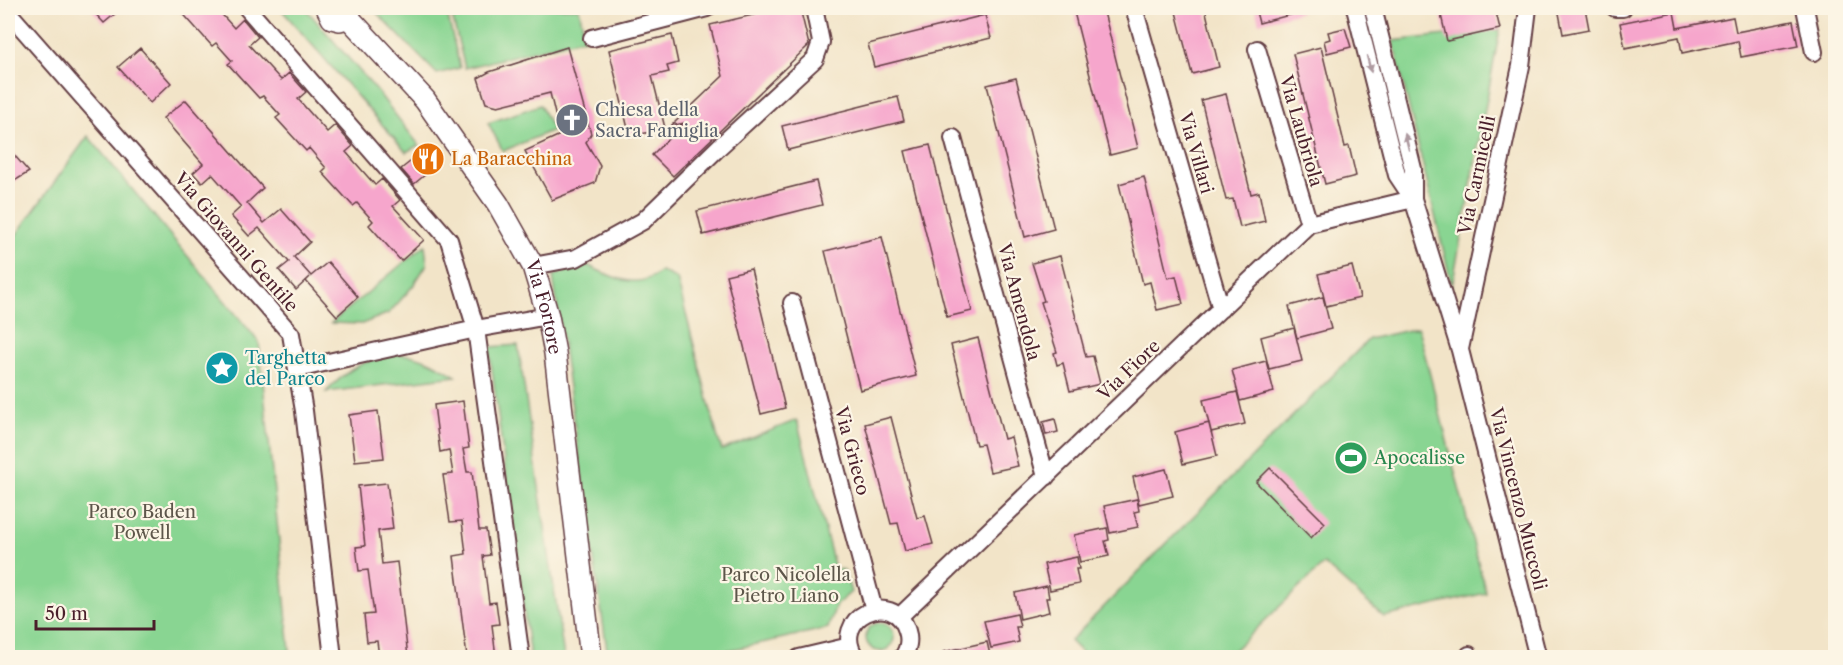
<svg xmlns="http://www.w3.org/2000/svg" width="1843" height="665" viewBox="0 0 1843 665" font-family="'Libre Caslon Text',serif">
<rect width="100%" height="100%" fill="#fcf5e5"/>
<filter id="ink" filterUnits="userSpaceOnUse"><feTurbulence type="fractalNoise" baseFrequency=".0167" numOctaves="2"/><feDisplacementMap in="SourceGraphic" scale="12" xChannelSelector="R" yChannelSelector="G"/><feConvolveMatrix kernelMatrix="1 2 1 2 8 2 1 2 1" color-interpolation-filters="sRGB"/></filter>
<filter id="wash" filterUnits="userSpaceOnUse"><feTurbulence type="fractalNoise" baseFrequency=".008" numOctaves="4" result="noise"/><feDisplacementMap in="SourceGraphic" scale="24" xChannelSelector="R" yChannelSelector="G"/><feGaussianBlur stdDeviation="1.35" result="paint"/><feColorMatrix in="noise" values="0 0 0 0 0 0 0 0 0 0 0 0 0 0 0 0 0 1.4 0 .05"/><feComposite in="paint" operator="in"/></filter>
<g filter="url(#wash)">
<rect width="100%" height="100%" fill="#f2e4c8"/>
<path fill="#89d592" stroke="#6a7a5e" stroke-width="1.5" d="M280,8H305L377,91L419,145L406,152Z
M379,8H446L460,68L437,74L373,9Z
M450,8H579L585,38L465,68Z
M1500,29L1452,286L1393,41Z
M540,105L553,130L503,151L488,123Z
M88,136L259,342L290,651L261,658L8,657V246Z
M425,245L427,264L413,286L389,313L362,324L331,323Z
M585,264C610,276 636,292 661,271L677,279L717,435L722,450L797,420L835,569L844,570L851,592L836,605L828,628L699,657H608L553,276Z
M1418,328L1486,593L1384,617L1324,564L1227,657H1086L1070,641L1369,339Z
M518,345L564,657H530L489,347Z
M396,354C420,354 436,364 456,376L326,392C350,367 362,361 396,354Z
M866 637a14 14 0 1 1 28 0a14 14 0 1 1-28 0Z"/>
<g id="blocks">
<path fill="#f6a6cc" d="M90,8H122L104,23Z
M178,8H216L234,28L243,19L258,37L249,45L281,80L289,73L306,92L298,99L327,132L335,125L353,146L346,152L375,185L382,179L400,200L393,206L424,240L401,261L369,225L373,221L357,203L353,206L322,172L326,168L309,148L306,151L276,118L280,115L263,96L259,98L228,64L232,61L216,43L212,46Z
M783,8H800L809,45L673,176L652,155L684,123L671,126L723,76L710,25Z
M1073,8H1103L1138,148L1110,155Z
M1175,8H1205L1219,67L1192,74Z
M1255,8H1300L1301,12L1259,23Z
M1463,8H1495L1500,29L1447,41L1441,15Z
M1558,8H1585L1589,29L1563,34Z
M1674,12L1677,28L1733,17L1736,32L1793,21L1798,46L1741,57L1738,41L1682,53L1679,37L1625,48L1620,23Z
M985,15L991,38L874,67L868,44Z
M1345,28L1351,47L1327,53L1324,41L1330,39L1328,32Z
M672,35L678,63L667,66L669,72L652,76L665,128L630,137L609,50Z
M567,47L591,134L586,142L600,166L595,183L552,200L525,151L560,135L550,93L498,106L486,103L478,78L489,72Z
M1321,47L1345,147L1349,146L1356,176L1325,184L1293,54Z
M140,48L171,83L150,103L118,67Z
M1016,78L1054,229L1025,237L987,85Z
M1226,94L1251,194L1259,192L1265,221L1240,227L1233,199L1226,200L1201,100Z
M898,97L904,121L788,150L782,126Z
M186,100L263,188L247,203L264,223L281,209L310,242L294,257L311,276L328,262L358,297L337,316L306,281L310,277L296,290L279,270L289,262L259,228L249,236L231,216L241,207L212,174L202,183L193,173L203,164L163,118Z
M930,145L972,311L947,317L905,151Z
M8,148L29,172L8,185Z
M420,154L432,169L414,184L401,169Z
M1144,177L1168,278L1176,276L1183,304L1157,310L1150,282L1143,284L1119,184Z
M816,181L822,205L703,235L697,211Z
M882,237L916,376L860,390L825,251Z
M1060,256L1086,357L1093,356L1100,384L1070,391L1063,363L1057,365L1054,353L1057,352L1041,302L1044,301L1032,263Z
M1352,266L1360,298L1326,306L1318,274Z
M751,269L785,408L761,414L726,275Z
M1323,297L1331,329L1297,338L1289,306Z
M1294,328L1302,361L1269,369L1261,337Z
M978,338L1004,439L1011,437L1018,466L990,472L983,444L976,445L951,345Z
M1266,361L1274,392L1240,401L1232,370Z
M1237,392L1245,424L1211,432L1203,400Z
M463,401L469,448L463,449L467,472H472L479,530H486L490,555L483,556L489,603L496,602L499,624L492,625L496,657H467L454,556L466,554L462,521L450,522L443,475L453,474L449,450L440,452L434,405Z
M378,411L384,458L355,461L349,415Z
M891,417L917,518L925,516L933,544L905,551L898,523L891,524L865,424Z
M1055,419L1058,432L1046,435L1043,422Z
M1209,423L1217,456L1183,464L1175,432Z
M1270,468L1325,523L1311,538L1256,482Z
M1166,469L1173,496L1139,504L1133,477Z
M387,483L393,529L378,531L382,564L397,562L408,657H379L377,641L367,642L364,615L374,614L368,570L359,571L356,547L365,546L358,486Z
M1137,499L1139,511L1134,512L1138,527L1110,533L1104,506Z
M1107,528L1109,540L1105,541L1109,556L1080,562L1074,535Z
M1077,557L1079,569H1076L1079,584L1050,590L1044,564Z
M1047,586L1049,598H1046L1049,612L1020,619L1015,593Z
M1017,614L1020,627H1016L1019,642L991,648L984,621Z
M987,642L990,655L986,656V657H944L943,652Z"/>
</g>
</g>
<g filter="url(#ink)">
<use href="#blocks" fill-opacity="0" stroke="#633d43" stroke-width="1.5"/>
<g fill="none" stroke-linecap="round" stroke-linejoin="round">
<defs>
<path id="minor" d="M247,8L449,240L476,329L521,658
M1134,8L1221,309
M1355,8L1397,175L1413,199L1460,350L1538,658
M1373,8L1413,169V199
M1615,8H1623
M1805,8L1814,52
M8,12L291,334L304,411L333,658
M592,38L707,8
M1257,49L1309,224
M953,138L1046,477
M533,266L576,258L643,221L719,147L815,59L821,42L814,8
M792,303L874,610
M1460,349L1521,66L1528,8
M297,369L476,329L548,316
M899,617L1309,224L1413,199
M1469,655L1470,658
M799,658L850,646
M856,658C828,618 894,587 907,631C910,640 908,650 902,658"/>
<g id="tertiary">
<path d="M327,8L332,18L340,20L348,17L351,8"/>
<path id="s1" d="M348,17L425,100L498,204L533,266L548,316L555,353L591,658"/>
</g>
</defs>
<use href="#minor" stroke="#633d43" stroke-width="20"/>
<use href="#tertiary" stroke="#633d43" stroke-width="24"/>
<use href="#minor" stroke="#fff" stroke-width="16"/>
<use href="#tertiary" stroke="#fff" stroke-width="21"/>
</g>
<defs><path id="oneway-solid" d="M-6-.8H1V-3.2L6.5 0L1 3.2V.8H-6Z" transform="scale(1.5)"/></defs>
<g fill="#ae9aa0">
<use href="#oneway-solid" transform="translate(1369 64) rotate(76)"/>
<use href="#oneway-solid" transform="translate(1407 142) rotate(-104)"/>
</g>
</g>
<defs>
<symbol id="church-disc" viewBox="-11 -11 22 22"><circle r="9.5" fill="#6b7280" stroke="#fcf5e5"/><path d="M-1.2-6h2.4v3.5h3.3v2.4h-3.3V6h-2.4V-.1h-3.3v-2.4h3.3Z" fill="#fff"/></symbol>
<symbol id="restaurant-disc" viewBox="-11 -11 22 22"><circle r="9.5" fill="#e8710a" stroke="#fcf5e5"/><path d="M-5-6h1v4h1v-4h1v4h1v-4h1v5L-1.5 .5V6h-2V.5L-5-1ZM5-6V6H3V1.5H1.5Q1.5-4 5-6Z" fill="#fff"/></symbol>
<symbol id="sight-disc" viewBox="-11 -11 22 22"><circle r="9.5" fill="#0f9aa8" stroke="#fcf5e5"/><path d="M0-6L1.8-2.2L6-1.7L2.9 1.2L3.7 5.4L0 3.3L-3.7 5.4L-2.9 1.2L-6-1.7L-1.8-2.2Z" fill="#fff"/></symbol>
<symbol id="stadium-disc" viewBox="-11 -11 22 22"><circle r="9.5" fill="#2e9e5b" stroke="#fcf5e5"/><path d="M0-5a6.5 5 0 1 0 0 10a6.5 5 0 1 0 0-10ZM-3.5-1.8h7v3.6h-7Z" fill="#fff"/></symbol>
</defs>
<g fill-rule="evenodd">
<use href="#church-disc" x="553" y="101" width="38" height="38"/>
<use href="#restaurant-disc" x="409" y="140" width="38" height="38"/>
<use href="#sight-disc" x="203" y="349" width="38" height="38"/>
<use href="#stadium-disc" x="1332" y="439" width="38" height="38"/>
</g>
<g text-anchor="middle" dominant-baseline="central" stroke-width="4.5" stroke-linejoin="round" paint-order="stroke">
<g font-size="18" fill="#5b616d" stroke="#fcf5e5" text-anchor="start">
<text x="595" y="110">Chiesa della<tspan x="595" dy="21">Sacra Famiglia</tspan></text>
</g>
<g font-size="18" fill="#4a1f2b" stroke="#fcf5e5">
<text transform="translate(1301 131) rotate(74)">Via Laubriola</text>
<text transform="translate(1196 153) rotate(74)">Via Villari</text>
<text transform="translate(1477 175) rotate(-78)">Via Carmicelli</text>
<text transform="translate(236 242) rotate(49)">Via Giovanni Gentile</text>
<text transform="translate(1019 302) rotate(75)">Via Amendola</text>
<text stroke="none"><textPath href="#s1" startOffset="354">Via Fortore</textPath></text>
<text transform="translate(1129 370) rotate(-44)">Via Fiore</text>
<text transform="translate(852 451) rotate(75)">Via Grieco</text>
<text transform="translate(1518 499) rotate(76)">Via Vincenzo Muccoli</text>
</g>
<g font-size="18" fill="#c56008" stroke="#fcf5e5" text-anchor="start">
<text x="451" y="159">La Baracchina</text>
</g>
<g font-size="18" fill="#0d838f" stroke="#fcf5e5" text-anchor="start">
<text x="245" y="358">Targhetta<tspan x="245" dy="21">del Parco</tspan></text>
</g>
<g font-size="18" fill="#27864d" stroke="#fcf5e5" text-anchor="start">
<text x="1374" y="458">Apocalisse</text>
</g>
<g font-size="18" fill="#5d564a" stroke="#fcf5e5">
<text x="142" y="512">Parco Baden<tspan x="142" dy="21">Powell</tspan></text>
<text x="786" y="575">Parco Nicolella<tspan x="786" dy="21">Pietro Liano</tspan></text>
</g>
</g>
<rect width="1843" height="665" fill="none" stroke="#fcf5e5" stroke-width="30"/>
<path d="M36 620v9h118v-9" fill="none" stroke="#4a1f2b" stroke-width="3"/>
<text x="45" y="620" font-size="18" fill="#4a1f2b" stroke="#fcf5e5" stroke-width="4.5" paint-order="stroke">50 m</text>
</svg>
